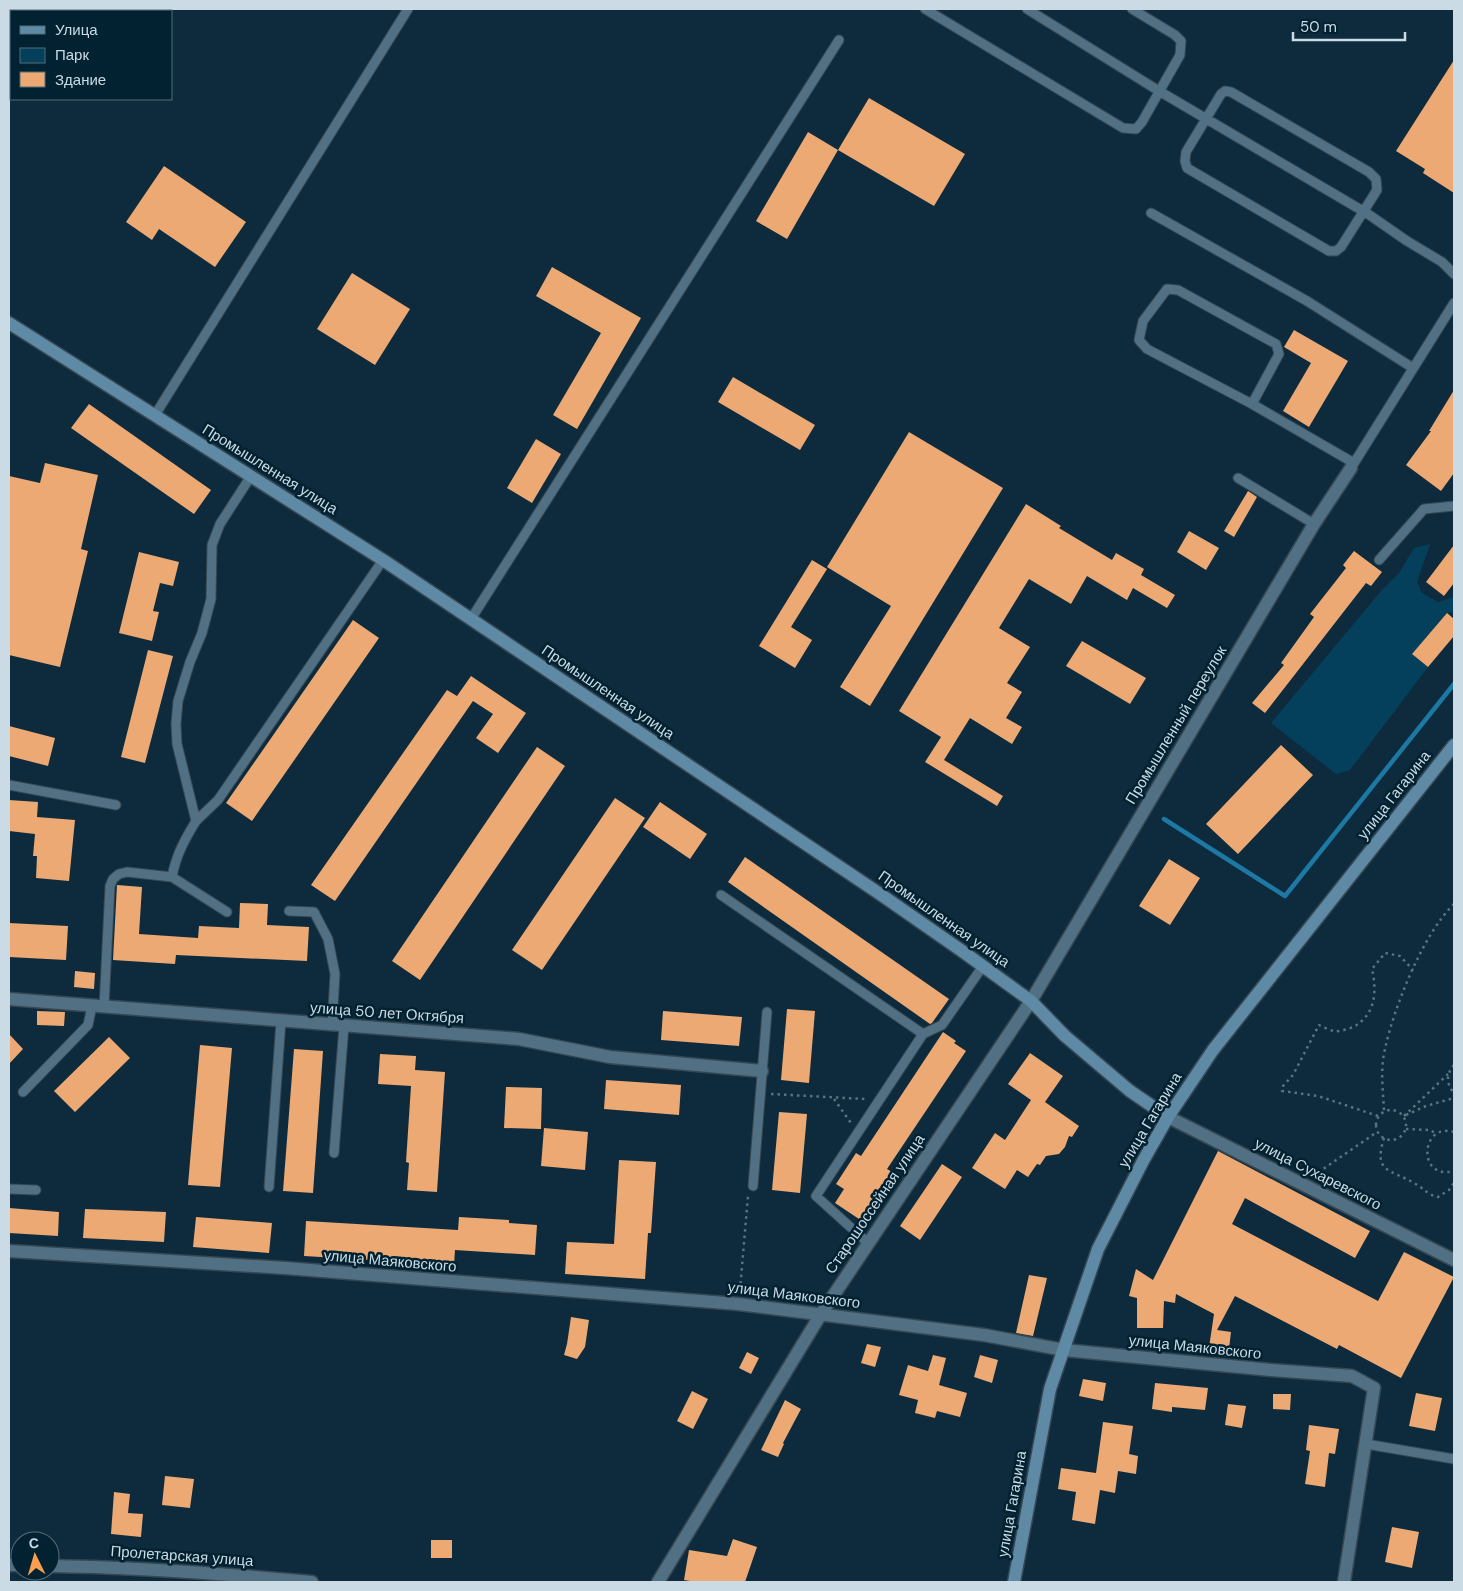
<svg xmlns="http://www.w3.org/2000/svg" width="1463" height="1591" viewBox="0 0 1463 1591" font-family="'DM Sans',sans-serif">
<rect width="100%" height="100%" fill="#0d2b3c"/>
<path fill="#04405b" d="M1430,544L1417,582L1422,593L1438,602L1454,597V612L1447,613L1412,654L1428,667L1350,770L1336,774L1271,723L1381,591L1399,573L1414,548Z"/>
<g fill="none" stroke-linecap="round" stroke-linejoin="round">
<path stroke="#1d78a4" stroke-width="4.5" d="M1164,819L1285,896L1454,684"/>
</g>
<path fill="#eca974" d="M1454,60V193L1423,173L1425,169L1396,151Z
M869,98L965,154L934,206L838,150Z
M808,132L838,150L787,239L756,221Z
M164,166L246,222L215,267L159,229L152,240L126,222Z
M552,267L641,318L577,429L553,415L601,333L536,296Z
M352,273L410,309L375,365L317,329Z
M1294,330L1348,361L1309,427L1283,411L1311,363L1284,347Z
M733,377L815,425L800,450L718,402Z
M1454,390V473L1441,491L1406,465L1431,431H1429Z
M89,404L211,490L194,514L71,428Z
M909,432L1003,488L870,706L840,687L891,606L827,567Z
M536,439L561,454L532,503L507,488Z
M45,463L98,475L81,549L88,551L60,667L9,655V476L40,483Z
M1248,491L1257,497L1234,537L1224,531Z
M1026,504L1061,526L1059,528L1112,560L1116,553L1144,569L1141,575L1175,595L1167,608L1133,588L1127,600L1087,576L1071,604L1029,579L999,628L1030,647L1007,683L1022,692L1006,718L1022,727L1012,744L970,718L944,760L1003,796L997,806L925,762L941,737L899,711Z
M1189,531L1219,548L1206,570L1177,552Z
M1454,545V583L1444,596L1426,582Z
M1354,551L1382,572L1371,586L1366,583L1265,713L1252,703L1284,665L1281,663L1314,617L1310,614L1346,568L1343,565Z
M139,552L179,562L173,586L160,583L153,611L159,612L152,641L119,633Z
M812,560L827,569L791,627L812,640L795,668L759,646Z
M1447,613L1454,619V636L1428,667L1412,654Z
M353,620L379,638L252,821L226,803Z
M1082,641L1146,678L1130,704L1066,666Z
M148,650L173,656L145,763L121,757Z
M471,676L526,713L498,753L476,738L493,714L473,701L335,901L311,885L447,690L457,696Z
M9,726L55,738L48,766L9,756Z
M1281,745L1313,775L1238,854L1206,824Z
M537,747L565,766L420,980L392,961Z
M615,798L645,818L542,970L512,950Z
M9,800L38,802L37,817L75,820L69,881L36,878L37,856H33L35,834L9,831Z
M660,802L707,834L690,859L643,827Z
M745,857L949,999L932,1023L930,1024L728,882Z
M1169,859L1200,878L1170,925L1139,906Z
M117,885L142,887L139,934L198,938L199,926L239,928L240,903L268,904L267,925L309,927L307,961L176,955L175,964L113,960Z
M9,923L68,926L66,960L9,957Z
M75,971L95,973L94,989L74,987Z
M787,1009L815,1011L809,1083L781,1080Z
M37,1011L65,1012L64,1026L37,1025Z
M663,1011L742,1017L739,1046L661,1040Z
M943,1032L956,1041L954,1043L966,1051L887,1169L894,1173L862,1221L835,1203L844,1189L836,1184L856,1153L861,1156Z
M9,1034L23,1049L9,1064Z
M109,1037L130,1058L75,1112L54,1091Z
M200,1045L232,1048L220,1187L188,1185Z
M294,1049L323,1051L313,1193L283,1191Z
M1030,1053L1063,1076L1045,1102L1079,1126L1072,1137L1069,1136L1065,1147L1059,1154L1046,1156L1040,1165L1037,1164L1028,1177L1017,1170L1005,1189L972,1168L995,1133L1005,1140L1031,1100L1008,1084Z
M380,1054L416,1056L415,1070L445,1072L437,1192L407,1190L409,1163L406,1162L411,1086L378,1084Z
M606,1080L681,1085L679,1115L604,1109Z
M506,1087L542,1088L541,1129L504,1128Z
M779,1112L807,1114L800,1193L772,1190Z
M544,1128L588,1132L585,1170L541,1166Z
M1218,1151L1370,1231L1355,1258L1245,1198L1232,1224L1378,1301L1404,1252L1454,1277L1401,1378L1339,1345L1337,1349L1235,1296L1217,1330L1231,1332L1228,1357L1208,1354L1214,1314L1176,1294L1175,1303L1164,1301L1163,1328H1137V1298L1129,1296L1136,1269L1153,1280Z
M619,1160L656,1162L651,1233H648L645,1279L565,1274L567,1242L614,1244Z
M942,1164L962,1177L920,1240L900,1226Z
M9,1208L59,1212L58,1236L9,1233Z
M85,1209L166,1212L164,1242L83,1238Z
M196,1217L272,1223L269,1253L193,1247Z
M459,1217L509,1220V1223L537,1225L535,1255L455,1250L454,1265L304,1256L306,1221L458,1230Z
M1029,1275L1047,1278L1033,1336L1016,1333Z
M571,1317L589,1320L585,1347L577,1359L564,1355L567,1344Z
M867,1344L881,1347L875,1367L861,1363Z
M747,1352L759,1358L751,1374L739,1368Z
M933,1355L946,1358L939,1385L967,1393L960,1417L937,1411L935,1418L915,1413L918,1400L899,1395L908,1365L928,1371Z
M980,1355L998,1360L992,1383L974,1377Z
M1083,1379L1106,1383L1103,1401L1079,1396Z
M1155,1383L1208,1388L1205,1410L1172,1407V1412L1152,1409Z
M692,1391L708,1399L693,1429L677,1421Z
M1416,1393L1442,1398L1435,1431L1409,1426Z
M1273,1394H1291L1290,1410L1273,1409Z
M785,1400L801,1409L783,1443L784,1444L778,1457L761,1450Z
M1228,1404L1246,1406L1242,1428L1225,1425Z
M1103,1422L1133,1426L1129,1454L1138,1456L1136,1474L1118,1471L1115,1493L1100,1490L1095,1524L1072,1520L1076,1492L1058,1489L1061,1468L1096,1473Z
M1309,1425L1339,1429L1335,1454L1329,1453L1325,1487L1305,1484L1310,1451L1306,1450Z
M165,1476L194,1479L190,1508L162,1505Z
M114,1492L130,1494L128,1513L143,1514L141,1537L111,1534Z
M1392,1527L1419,1532L1412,1568L1385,1562Z
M733,1539L757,1547L745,1582H696L684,1580L689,1550L727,1556Z
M431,1540H452V1558H431Z"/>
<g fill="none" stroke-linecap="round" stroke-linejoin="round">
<defs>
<path id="lane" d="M925,9L1123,128L1136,129L1142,122L1180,55L1181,41L1175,35L1132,9
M1027,9L1159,91L1368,214L1407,241L1442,262L1454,274
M1225,91L1231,92L1369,172L1376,179L1377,190L1341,247L1336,251H1329L1187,168L1185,161L1186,152L1221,94Z
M1151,213L1307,301L1413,368
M1252,404L1279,354L1276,344L1178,290L1167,289L1143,321L1139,340L1147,349L1252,404L1354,463
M155,415L408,9
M1351,468L1454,303
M1238,478L1314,524
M1379,560L1424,509L1454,506
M471,619L839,40
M9,785L116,805
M196,821L218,800L383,560
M172,877C176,855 185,839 196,821L177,744L176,724L178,701L190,662L202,633L211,599L212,545L220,524L251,476
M721,895L923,1034L942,1025L983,966
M289,911L314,912L328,939L335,974L332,1025
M104,1007L110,886L113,879L119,874L127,872L172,877L227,912
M23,1092L88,1025L92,1006
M334,1153L344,1026
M753,1186L767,1012
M269,1187L281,1021
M9,1189L36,1190
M868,1243L816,1196L923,1034
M1366,1444L1454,1459"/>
<path id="street" d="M9,999L519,1039L610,1057L762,1071
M1168,1117L1454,1260
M9,1251L285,1268L738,1304L984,1335L1064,1350L1271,1370L1352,1376L1374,1388L1344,1582
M9,1565H20
M50,1566C137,1567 225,1574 312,1582
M658,1582L821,1314L1031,1001L1314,524L1351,468"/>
<path id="secondary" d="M9,323L383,560L880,894L962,951L1031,1001L1065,1036L1130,1091L1168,1117
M1014,1582L1050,1389L1098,1249L1143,1161L1168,1117L1213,1050L1454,745"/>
</defs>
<use href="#lane" stroke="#354752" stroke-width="11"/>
<use href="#street" stroke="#354752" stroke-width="15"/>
<use href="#secondary" stroke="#354752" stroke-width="15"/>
<path stroke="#5a7381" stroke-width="2.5" stroke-dasharray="2.5 4" stroke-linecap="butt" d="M1454,1065C1446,1074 1446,1084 1454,1093
M771,1094L865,1099
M834,1099L851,1123
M1376 1125a15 15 0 1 1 30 0a15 15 0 1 1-30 0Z
M1384,1110C1383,1090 1380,1069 1385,1049C1394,1007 1423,934 1454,904
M1406,1115L1426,1106L1454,1098
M1378,1116L1318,1096L1282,1091L1283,1086L1293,1075L1319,1025C1323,1027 1329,1030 1334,1031C1339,1032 1348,1029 1353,1027C1376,1015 1377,991 1372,969L1385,953L1400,956L1413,970
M1404,1116L1448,1074
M1406,1129L1430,1130L1437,1134
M1454,1132C1420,1122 1417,1181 1454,1171
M1384,1138C1373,1173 1390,1169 1414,1183C1425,1189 1426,1194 1438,1197L1449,1190L1454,1183
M1313,1176L1377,1132
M740,1290L748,1196"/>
<use href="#lane" stroke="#517083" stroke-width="9"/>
<use href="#street" stroke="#517083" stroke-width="12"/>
<use href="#secondary" stroke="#5e8aa5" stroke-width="12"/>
</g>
<g text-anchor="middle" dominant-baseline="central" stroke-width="5" stroke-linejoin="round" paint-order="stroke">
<g font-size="15" fill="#cadbe5" stroke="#032231">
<text transform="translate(270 469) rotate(32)">Промышленная улица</text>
<text transform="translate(608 692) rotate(34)">Промышленная улица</text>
<text transform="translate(1176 725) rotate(-59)">Промышленный переулок</text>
<text transform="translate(1394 795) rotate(-52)">улица Гагарина</text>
<text transform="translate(944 919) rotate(35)">Промышленная улица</text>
<text transform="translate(387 1013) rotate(4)">улица 50 лет Октября</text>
<text transform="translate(1150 1120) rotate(-59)">улица Гагарина</text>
<text transform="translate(1318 1174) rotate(27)">улица Сухаревского</text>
<text transform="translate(875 1204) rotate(-56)">Старошоссейная улица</text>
<text transform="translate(390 1261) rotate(5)">улица Маяковского</text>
<text transform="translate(794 1295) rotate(7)">улица Маяковского</text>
<text transform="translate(1195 1347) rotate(6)">улица Маяковского</text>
<text transform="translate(1012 1504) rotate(-80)">улица Гагарина</text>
<text transform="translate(182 1556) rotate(4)">Пролетарская улица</text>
</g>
</g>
<rect width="1463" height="1591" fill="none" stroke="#cadbe5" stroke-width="20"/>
<rect x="10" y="10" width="162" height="90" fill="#032231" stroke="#536c79"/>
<rect x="20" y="26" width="25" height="8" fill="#5e8aa5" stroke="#536c79"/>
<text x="55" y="35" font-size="15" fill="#cadbe5">Улица</text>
<rect x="20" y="48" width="25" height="15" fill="#04405b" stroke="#536c79"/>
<text x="55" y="60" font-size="15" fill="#cadbe5">Парк</text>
<rect x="20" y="72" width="25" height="15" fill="#eca974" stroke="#536c79"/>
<text x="55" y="85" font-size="15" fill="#cadbe5">Здание</text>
<g transform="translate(35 1556) rotate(355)"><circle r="24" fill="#032231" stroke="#536c79"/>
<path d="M0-4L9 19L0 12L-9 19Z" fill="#fb9e50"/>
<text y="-8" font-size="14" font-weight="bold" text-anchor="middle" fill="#cadbe5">С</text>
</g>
<path d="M1293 32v8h112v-8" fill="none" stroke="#cadbe5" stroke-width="2.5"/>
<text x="1300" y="32" font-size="15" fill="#cadbe5" stroke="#032231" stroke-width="4" paint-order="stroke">50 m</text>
</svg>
